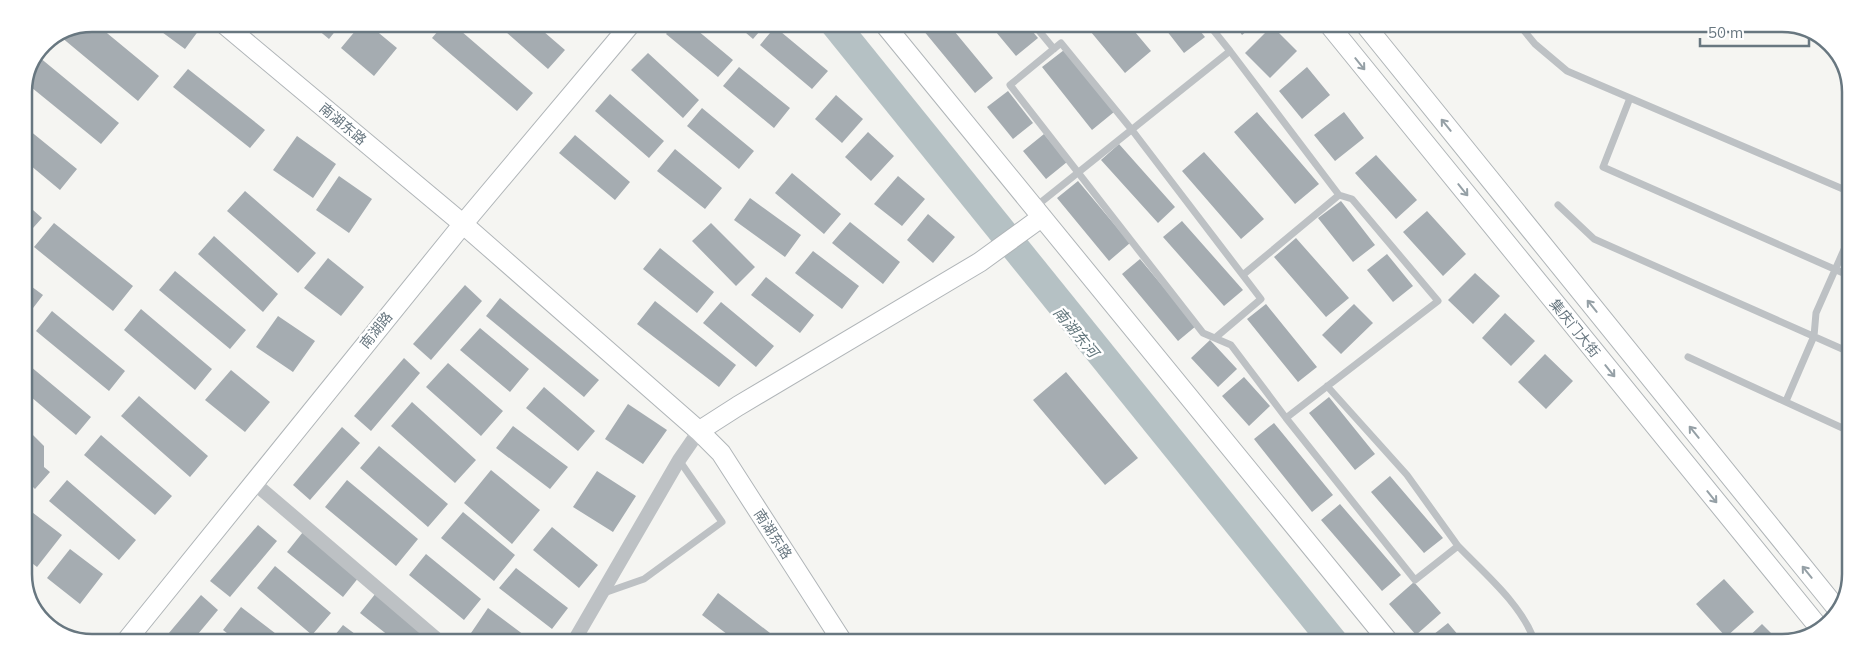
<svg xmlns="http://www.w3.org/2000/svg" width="1875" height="667" viewBox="0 0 1875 667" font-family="Mulish,'Noto Sans SC',sans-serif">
<rect width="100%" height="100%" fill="#f5f5f2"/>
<path fill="#b5c1c4" d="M817,25H854L1352,642H1315Z"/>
<path fill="#a5acb1" d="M93,24H96L159,76L138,101L61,37Z
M151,24H191L199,30L185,49Z
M311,24H341L329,39Z
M361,24H368L397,48L374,76L341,48Z
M403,24H421L413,33Z
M444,24L454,25L533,93L517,111L432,38Z
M498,25H536L565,50L548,69Z
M673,25H691L733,60L718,77L666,34Z
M737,25H765L753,39Z
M928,25L950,26L993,78L975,93L923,30Z
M991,26H1028L1038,38L1016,56Z
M1086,26H1130L1151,51L1125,73Z
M1163,26H1196L1205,37L1184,53Z
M1236,26H1253L1242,35Z
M1272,26L1297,51L1270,78L1245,53Z
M775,27L828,71L812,89L760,45Z
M1064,50L1114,112L1092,130L1042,67Z
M648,53L699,100L683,118L631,70Z
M39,57L119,123L101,144L26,83Z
M739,67L790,108L774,128L723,86Z
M1307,67L1330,95L1302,119L1279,91Z
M188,69L265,130L250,148L173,87Z
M1008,91L1033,123L1013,139L987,107Z
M610,94L664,141L649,158L595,111Z
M836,95L863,119L842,143L815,119Z
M702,108L754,151L739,169L687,126Z
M1257,112L1319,184L1295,204L1234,132Z
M1344,112L1364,138L1335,161L1314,135Z
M24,126L77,169L60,190L24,160Z
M868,132L894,156L871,181L845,157Z
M1044,134L1067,162L1046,179L1023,151Z
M575,135L630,182L615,200L559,153Z
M297,136L336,164L313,198L273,170Z
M1119,144L1175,207L1158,223L1101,160Z
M675,149L722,188L705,209L657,171Z
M1204,152L1264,219L1241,239L1182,171Z
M1376,155L1417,200L1396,219L1355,173Z
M792,173L841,214L824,234L775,193Z
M339,176L372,199L349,233L316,210Z
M898,176L925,199L902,226L874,204Z
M1078,181L1130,243L1109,261L1057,198Z
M245,191L316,253L298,273L227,211Z
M750,198L801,235L785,257L734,220Z
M1341,201L1375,245L1353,262L1318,218Z
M24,202L42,218L24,238Z
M1427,211L1466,254L1443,276L1403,232Z
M928,214L955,237L933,263L907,240Z
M1182,221L1243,290L1224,306L1163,237Z
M850,222L900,262L883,284L832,243Z
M54,223L133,286L113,311L34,247Z
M711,223L755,267L736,286L692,241Z
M214,236L278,294L263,312L198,254Z
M1296,238L1349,298L1326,317L1274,257Z
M660,248L714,292L697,313L643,269Z
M813,251L859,286L842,309L795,273Z
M1387,254L1413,286L1393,302L1367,270Z
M328,258L364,287L341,316L304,288Z
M1140,259L1196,326L1178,341L1122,274Z
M175,271L246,330L230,349L159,290Z
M1475,273L1500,296L1473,324L1448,300Z
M766,277L814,315L800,333L751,295Z
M24,281L43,295L30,312L24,307Z
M465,285L482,301L431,360L413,344Z
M500,298L599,380L584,397L486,316Z
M655,301L736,365L719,387L637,324Z
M721,302L774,346L756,367L703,323Z
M1266,304L1317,367L1298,382L1247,319Z
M1354,304L1373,323L1341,354L1322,335Z
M141,309L212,369L195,390L124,330Z
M52,311L125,371L109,391L36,331Z
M1505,313L1535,341L1511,366L1482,338Z
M278,316L315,341L293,372L256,347Z
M480,328L529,369L510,392L460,350Z
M1210,340L1237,369L1218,387L1191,358Z
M1545,354L1573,381L1546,409L1518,382Z
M404,358L420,373L371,431L354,416Z
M24,361L91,417L76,435L24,391Z
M448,363L503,411L481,436L426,387Z
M231,370L270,402L245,432L205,400Z
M1066,372L1138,458L1105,485L1033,400Z
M1244,377L1270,406L1249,426L1222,396Z
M544,387L595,431L578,451L526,408Z
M139,396L208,456L190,477L121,416Z
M1329,397L1375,454L1355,470L1309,413Z
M412,402L476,460L455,483L391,426Z
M628,404L667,430L643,464L605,439Z
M1274,423L1333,495L1312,512L1254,439Z
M513,426L568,467L550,489L496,448Z
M342,427L360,443L310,500L293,485Z
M32,434L44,446V467L50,472L35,489L24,478V443Z
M101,435L172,496L155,515L84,455Z
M379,446L448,504L428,527L360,468Z
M491,470L540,510L512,544L464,503Z
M597,471L636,496L613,532L573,507Z
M1390,476L1443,538L1424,553L1371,492Z
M67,480L136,540L119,560L49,501Z
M347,480L418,539L396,566L325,507Z
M1340,504L1401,575L1382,591L1321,520Z
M24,506L62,535L37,567L24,557Z
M463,512L515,555L494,581L441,538Z
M258,525L277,541L230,597L210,581Z
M552,527L598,565L579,588L533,550Z
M303,532L359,577L343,597L287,552Z
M70,549L103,574L80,604L47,578Z
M426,554L481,599L464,620L409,575Z
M275,566L331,613L312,635L257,588Z
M516,568L568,608L552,629L499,588Z
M1724,579L1754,612L1726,637L1696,604Z
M1414,582L1441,613L1416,635L1389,604Z
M376,593L429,640H394L360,613Z
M718,593L770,633L764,641H736L702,615Z
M201,595L218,610L193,640H163Z
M241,607L284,640H236L223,630Z
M35,608L56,624L54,627L38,616Z
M488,608L532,641H481L471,633Z
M1448,623L1465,643L1424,642Z
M1762,624L1781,643H1742Z
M343,625L363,640H331Z"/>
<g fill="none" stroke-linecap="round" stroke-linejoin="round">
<defs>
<path id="secondary" d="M224,24L463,224L699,431L721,453L842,641
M885,25L1389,642
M1330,26L1821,630
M1366,26L1838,610
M699,431L738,406L980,262L1042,217
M127,640L463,224L630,25"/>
</defs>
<use href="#secondary" stroke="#b0b5b8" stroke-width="21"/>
<path stroke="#bdc1c4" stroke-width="7" d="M1035,26L1054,49
M1210,26L1230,51
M1521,27L1535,44L1567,71L1850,192
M1630,98L1603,167L1850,276
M1558,205L1594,239L1849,352
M1035,207C1100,155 1165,103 1230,51L1339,195L1352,199L1438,301L1286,418L1231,345L1203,333L1010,85L1061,43L1132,130L1261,299L1215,338
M1244,274L1339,195
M1688,357L1849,431
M1786,401L1814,336L1816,313L1850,236
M1286,418L1415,580L1458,546L1407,475L1327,386
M1458,546C1486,575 1519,602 1534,639L1531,643
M604,593L644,579L722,522L679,460"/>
<path stroke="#bdc1c4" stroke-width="14" d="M253,482L438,640
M574,641L679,460L699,431"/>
<use href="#secondary" stroke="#fff" stroke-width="19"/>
</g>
<defs><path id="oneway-shaft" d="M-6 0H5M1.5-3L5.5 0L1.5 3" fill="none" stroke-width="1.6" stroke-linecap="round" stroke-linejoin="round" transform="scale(1.25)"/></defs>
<g stroke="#95a0a6">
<use href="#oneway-shaft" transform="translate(1360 64) rotate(51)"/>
<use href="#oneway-shaft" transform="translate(1446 125) rotate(-129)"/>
<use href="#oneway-shaft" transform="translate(1463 190) rotate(51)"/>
<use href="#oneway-shaft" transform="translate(1592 306) rotate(-129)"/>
<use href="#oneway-shaft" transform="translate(1610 371) rotate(51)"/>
<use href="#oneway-shaft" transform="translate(1694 432) rotate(-129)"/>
<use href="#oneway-shaft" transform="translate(1712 497) rotate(51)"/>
<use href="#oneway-shaft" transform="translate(1807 572) rotate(-129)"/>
</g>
<g text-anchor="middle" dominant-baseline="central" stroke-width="5" stroke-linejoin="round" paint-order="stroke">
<g font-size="14" fill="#687780" stroke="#fff">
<text transform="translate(343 124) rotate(40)">南湖东路</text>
<text transform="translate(1575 328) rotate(51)">集庆门大街</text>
<text transform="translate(376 330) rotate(-51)">南湖路</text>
<text transform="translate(773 534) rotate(57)">南湖东路</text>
</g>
<g font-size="15" font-style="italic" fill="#63777d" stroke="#fff">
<text transform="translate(1076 332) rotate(50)">南湖东河</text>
</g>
</g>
<path d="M0 0H1875V667H0ZM92 32H1782A60 60 0 0 1 1842 92V574A60 60 0 0 1 1782 634H92A60 60 0 0 1 32 574V92A60 60 0 0 1 92 32Z" fill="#fff" fill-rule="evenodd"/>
<path fill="none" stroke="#687780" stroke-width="2.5" d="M92 32H1782A60 60 0 0 1 1842 92V574A60 60 0 0 1 1782 634H92A60 60 0 0 1 32 574V92A60 60 0 0 1 92 32Z"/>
<path d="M1700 38v8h109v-8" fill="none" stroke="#687780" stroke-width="2.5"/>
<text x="1708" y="38" font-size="15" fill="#687780" stroke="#ffffff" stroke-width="4" paint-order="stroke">50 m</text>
</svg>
